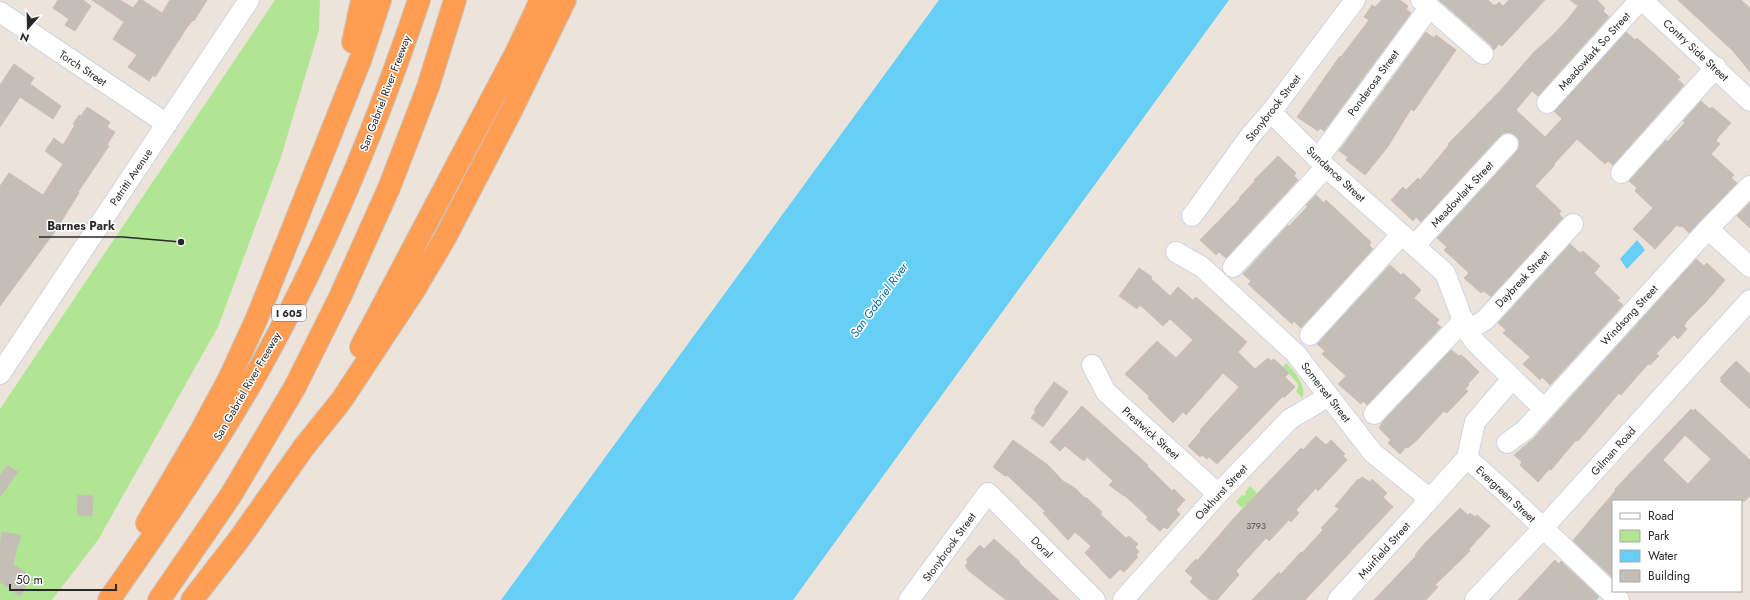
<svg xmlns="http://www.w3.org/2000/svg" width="1750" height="600" viewBox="0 0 1750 600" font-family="Jost,sans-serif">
<rect width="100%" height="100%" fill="#ece4da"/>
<path fill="#b0e693" d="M275,0H320L319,30L281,157L218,327L98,540L52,600H0V409Z
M1286,363C1294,370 1308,387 1302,398L1296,391L1298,388V384L1283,367Z
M1250,486L1257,493L1253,497L1262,505L1255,512L1246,504L1242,508L1236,502L1242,495L1244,496L1246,494L1245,492Z"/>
<path fill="#67cff5" d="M939,0H1229L793,600H501Z
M1637,240L1645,250L1627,269L1620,259Z"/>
<path fill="#c4beb6" stroke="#c8c0b4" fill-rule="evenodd" d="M58,0H83L91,6L75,31L65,25L69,19L53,8Z
M92,0H120L133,8L139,0H142L162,13L170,0H207L194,21L193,20L188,26L155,77L153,75L149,81L128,67L137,55L113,39L124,22Z
M1382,0H1400L1408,6L1406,9L1411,13L1324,131L1320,128L1318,131L1297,117L1340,56L1341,57L1369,20L1364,17L1372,5L1375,7Z
M1439,0H1488L1493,5H1496L1499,2L1503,6L1509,0H1545L1502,46L1499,44L1494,50L1491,45Z
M1570,0H1597L1605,8L1603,11L1609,17L1538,96L1532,91L1516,110L1545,137L1562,119L1554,111L1626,32L1635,40L1637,38L1666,64L1680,77L1677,79L1684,85L1613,165L1608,161L1605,164L1577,139L1554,164L1555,165L1535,186L1561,211L1559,214L1563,218L1491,297L1484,291L1481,293L1464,278L1469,273L1444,250L1447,247L1437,238L1516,152L1519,146V140L1516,136L1510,133H1504L1500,136L1421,222L1416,217L1413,221L1391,200L1403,187L1406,190L1418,178L1420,180L1449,145L1448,144L1500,91L1534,52L1552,36L1567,20L1578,6Z
M1678,0H1741L1750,8V72L1733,51Z
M1426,32L1434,38L1436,35L1456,50L1414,111L1411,109L1387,148L1365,175L1346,160L1348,157L1339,151Z
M14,64L34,78L30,84L61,106L53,119L20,97L0,127V85Z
M1701,101L1710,109L1712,107L1731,123L1719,136L1716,141L1720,144L1711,154L1734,175L1731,178L1737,183L1689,233L1682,226L1680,227L1677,225L1655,249L1633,229L1653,208L1635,191L1637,188L1629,181L1666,140L1667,142L1685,123L1683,121Z
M87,107L110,122L107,127L115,132L107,145L109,146L78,192L79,193L56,230L0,306V186L9,173L43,195L63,164L45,151L54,138L63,145L75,125L73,124L79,115L81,116Z
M1278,156L1296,173L1294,176L1298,180L1226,258L1219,252L1216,255L1200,240L1240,199L1239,198L1255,181L1254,180Z
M1316,195L1324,203L1326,200L1357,229L1371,242L1369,245L1373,249L1301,328L1294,321L1292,324L1248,284L1251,281L1243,274L1288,225L1289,226L1308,206L1306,205Z
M1750,202V228L1737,216Z
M1570,244L1580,253L1583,251L1600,266L1594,273L1620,298L1617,300L1623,305L1550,385L1542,377L1540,380L1523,364L1530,357L1503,333L1506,330L1498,323Z
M1696,259L1704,266L1707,263L1725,280L1706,302L1686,322L1684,326L1687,329L1678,339L1674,335L1656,354L1659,356L1650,365L1648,364L1621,395L1619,393L1578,441L1576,440L1551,470L1549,469L1538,482L1520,465L1522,462L1514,455L1534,438Z
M1390,265L1401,275L1403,273L1416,285L1421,290L1414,298L1439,320L1436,323L1441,327L1367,405L1363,401L1361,404L1338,384L1346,376L1322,354L1325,351L1317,344Z
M1139,268L1152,277L1151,279L1170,296L1178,287L1193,300L1196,297L1247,342L1238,352L1255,369L1268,358L1271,361L1274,359L1289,373L1285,377L1295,387L1284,398L1283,396L1217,464L1209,457L1207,459L1202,455L1200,457L1188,446L1201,431L1200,430L1239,387L1223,373L1186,415L1183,412L1173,423L1148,398L1149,396L1125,374L1157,341L1176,358L1193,340L1170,319L1163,326L1140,305L1137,309L1119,296Z
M1451,350L1459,356L1461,355L1465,358L1479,372L1468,384L1469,385L1465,389L1468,391L1447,413L1444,411L1417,440L1408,448L1406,447L1400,454L1388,443L1391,440L1379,428L1384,420Z
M1736,361L1750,374V409L1720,381L1722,380L1720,378Z
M1054,382L1068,392L1043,427L1031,418L1036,411L1034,410Z
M1082,406L1148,465L1147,466L1172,491L1174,489L1185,500L1176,510L1180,514L1167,529L1164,527L1160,531L1146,519L1148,517L1124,495V496L1109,485L1113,481L1087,457L1084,461L1065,446L1060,451L1050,442Z
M1691,409L1693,411L1695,409L1750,460V496L1745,501H1613V578L1573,541L1575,538L1616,490L1615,489ZM1685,435L1711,459L1688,484L1663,460Z
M1316,436L1326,445L1331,440L1345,454L1343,456L1347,460L1318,491L1316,488L1296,510L1299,513L1291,522L1289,520L1269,541L1266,538L1236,571L1239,575L1217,600H1210L1190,582L1193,578L1185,571L1196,559L1197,561L1234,518L1301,448L1303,450Z
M1013,440L1048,465L1063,481L1075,488L1085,498L1086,497L1102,512L1100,514L1126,538L1129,536L1138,544L1135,547L1139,552L1136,555L1138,557L1124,572L1120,569L1110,579L1085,553L1091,546L1075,532L1068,540L1043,513L1045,511L1007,475L1005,476L993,467Z
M7,465L18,472L0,497V476Z
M1362,477L1370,482L1372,479L1387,493L1383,497L1393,507L1305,600H1252L1279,572L1281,574L1301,552L1302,553L1323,530L1321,528L1339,509L1335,506L1358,479L1359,480Z
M78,495L93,496L92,516L77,515Z
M1460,508L1468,515L1470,513L1475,517L1477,515L1490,526L1469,549L1470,551L1435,585L1438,587L1426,600H1374L1416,556L1415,555L1425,543Z
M2,532L21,535L13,564L29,575L27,579L30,581L20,596L0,582V545Z
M994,539L1020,562L1019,563L1059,600H1006L969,571L965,566L968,562L966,560L980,545L984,549Z
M1555,560L1559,564L1561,561L1599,597L1596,600H1518Z"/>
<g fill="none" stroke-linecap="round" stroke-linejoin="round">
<defs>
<path id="minor" d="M1421,0L1483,54
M1642,0L1750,101
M0,12L167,124
M1547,103L1640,0
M1271,112L1326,167L1445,273L1467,331L1476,343L1543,408
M1318,159L1429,8
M1621,173L1716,67
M1192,216L1250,136L1271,112L1355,0
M1708,229L1750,267
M1415,245L1508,144
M1176,252L1202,267L1296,354L1373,453L1430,499L1467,458L1475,422L1512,379
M1233,267L1326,167
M1467,331L1485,320L1573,224
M1310,335L1402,234
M1092,365L1106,392L1218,494
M0,374L249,0
M1374,414L1464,320
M1507,443L1525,430L1708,229L1750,186
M1467,458L1502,489L1619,600
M909,600L988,493L1095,600
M1123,600L1218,494L1290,419L1329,396
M1338,600L1430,499
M1475,600L1532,540L1750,300"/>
<path id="highway" d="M353,42L362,0
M361,347L516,53L541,0
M147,523L201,431L229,379L257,318L361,58L380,0
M109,600C161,525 213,451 258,371C324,253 376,128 419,0
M159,600L231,495L295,387L340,297L389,188L428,87L455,0
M192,600L240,538L304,447L341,401L413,292L445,238L512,109L565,0"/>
</defs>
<use href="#minor" stroke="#cfd3e3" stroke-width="22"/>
<use href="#highway" stroke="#c7c7c7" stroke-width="24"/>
<use href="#minor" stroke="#fff" stroke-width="20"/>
<use href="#highway" stroke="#ff9d52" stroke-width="22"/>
</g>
<g text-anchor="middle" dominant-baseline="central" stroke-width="3" stroke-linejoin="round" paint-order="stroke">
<g font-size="9" fill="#504e4c">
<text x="1256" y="525">3793</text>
</g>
<rect fill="#fff" stroke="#696969" stroke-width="1" x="272" y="305" width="34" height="16" rx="3"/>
<g font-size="10" font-weight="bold" fill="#292929">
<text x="289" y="313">I 605</text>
</g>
<g font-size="11" fill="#292929" stroke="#fff">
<text transform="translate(1696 50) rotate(43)">Contry Side Street</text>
<text transform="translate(1594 51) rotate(-48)">Meadowlark So Street</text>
<text transform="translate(83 68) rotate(34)">Torch Street</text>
<text transform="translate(1373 83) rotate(-54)">Ponderosa Street</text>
<text transform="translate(385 93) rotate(-69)">San Gabriel River Freeway</text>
<text transform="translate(1273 108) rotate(-52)">Stonybrook Street</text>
<text transform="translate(1336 174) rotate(43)">Sundance Street</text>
<text transform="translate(131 177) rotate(-56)">Patritti Avenue</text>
<text transform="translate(1462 194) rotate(-47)">Meadowlark Street</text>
<text transform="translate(1522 279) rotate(-47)">Daybreak Street</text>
<text transform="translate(1629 315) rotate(-47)">Windsong Street</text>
<text transform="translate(247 386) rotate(-60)">San Gabriel River Freeway</text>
<text transform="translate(1326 392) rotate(52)">Somerset Street</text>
<text transform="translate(1151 433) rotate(42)">Prestwick Street</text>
<text transform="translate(1613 451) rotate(-48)">Gilman Road</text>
<text transform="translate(1221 492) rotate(-47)">Oakhurst Street</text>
<text transform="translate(1506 494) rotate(43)">Evergreen Street</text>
<text transform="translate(949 547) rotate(-54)">Stonybrook Street</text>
<text transform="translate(1042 547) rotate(45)">Doral</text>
<text transform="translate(1384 550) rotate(-48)">Muirfield Street</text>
</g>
<g font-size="12" font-style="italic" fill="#066ca0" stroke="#fff">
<text transform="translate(879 300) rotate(-54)">San Gabriel River</text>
</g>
</g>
<path fill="none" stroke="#292929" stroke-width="1.5" d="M181 242L123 237H39"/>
<circle fill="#292929" stroke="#fff" stroke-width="1.5" cx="181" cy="242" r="4"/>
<g font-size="12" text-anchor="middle" font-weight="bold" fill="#292929" stroke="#fff" stroke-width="3" stroke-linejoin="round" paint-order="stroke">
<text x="81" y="230">Barnes Park</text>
</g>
<rect x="1612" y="500" width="130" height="92" fill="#ffffff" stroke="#a9a9a9"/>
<rect x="1620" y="513" width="20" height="6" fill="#ffffff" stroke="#a9a9a9"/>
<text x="1648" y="520" font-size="12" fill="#292929">Road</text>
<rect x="1620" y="530" width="20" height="12" fill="#b0e693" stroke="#a9a9a9"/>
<text x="1648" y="540" font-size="12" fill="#292929">Park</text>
<rect x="1620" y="550" width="20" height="12" fill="#67cff5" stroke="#a9a9a9"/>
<text x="1648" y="560" font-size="12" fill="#292929">Water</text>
<rect x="1620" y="570" width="20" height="12" fill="#c4beb6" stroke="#a9a9a9"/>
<text x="1648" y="580" font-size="12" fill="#292929">Building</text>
<g transform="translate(28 28) rotate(200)" stroke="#ffffff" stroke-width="3" paint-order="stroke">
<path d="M0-3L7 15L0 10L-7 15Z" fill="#292929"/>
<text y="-6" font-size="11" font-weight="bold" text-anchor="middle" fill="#292929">N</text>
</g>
<path d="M10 584v6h106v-6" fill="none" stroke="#292929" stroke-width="2"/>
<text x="16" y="584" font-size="12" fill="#292929" stroke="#ffffff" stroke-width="3" paint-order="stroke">50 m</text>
</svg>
